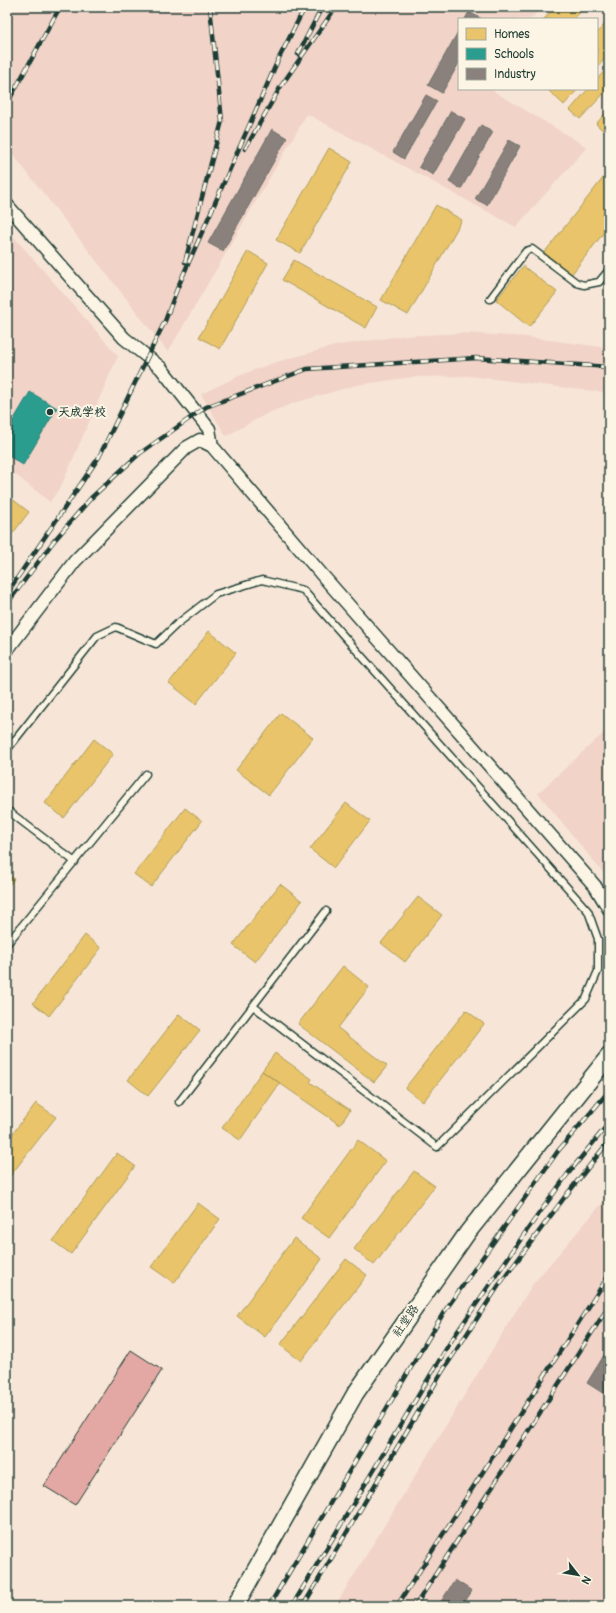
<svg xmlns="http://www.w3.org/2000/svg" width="616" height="1613" viewBox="0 0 616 1613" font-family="Pangolin,'LXGW WenKai TC',sans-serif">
<rect width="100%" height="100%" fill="#f7e6d8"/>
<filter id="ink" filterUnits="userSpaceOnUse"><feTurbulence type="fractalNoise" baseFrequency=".025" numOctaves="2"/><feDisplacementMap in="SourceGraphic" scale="8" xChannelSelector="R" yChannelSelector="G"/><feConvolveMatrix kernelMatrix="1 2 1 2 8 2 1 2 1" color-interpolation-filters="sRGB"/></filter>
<g filter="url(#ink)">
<path fill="#f1d3c8" d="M7,7H542L531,19H459V89H490L587,147L516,227L307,114L168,352L7,147Z
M7,229L118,356L62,484L50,502L7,468Z
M464,333L527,337L609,348V393L469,376L413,377L357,385L297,402L268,413L226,436L201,394L241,375L273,363L338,345L401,336Z
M609,728V880L538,793Z
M609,1195V1606H335L532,1285Z"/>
<path fill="#e9c46a" stroke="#ac9c5a" d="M555,7H585L574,19H544Z
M609,19V54L597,68V33Z
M609,66V88L580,119L570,110L588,89H597V79Z
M547,89H578L564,105Z
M609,109V131L607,134L596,124Z
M329,148L352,162L300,253L276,240Z
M607,173L609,174V226L571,275L544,253Z
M436,205L462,220L408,315L381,300Z
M248,251L268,263L220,349L199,337Z
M294,260L377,307L366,328L282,280Z
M523,266L557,292L529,327L496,300Z
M7,495L29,512L7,541Z
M209,631L236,653L196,704L169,683Z
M281,713L313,738L269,795L236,770Z
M94,739L113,754L64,818L45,803Z
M346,803L370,821L334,868L310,849Z
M185,808L202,821L151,887L134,874Z
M7,873L14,879L7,887Z
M280,884L302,901L255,962L233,945Z
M418,897L442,915L405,962L381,943Z
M85,935L101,948L49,1016L33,1003Z
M343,966L369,987L338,1028L387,1066L374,1082L298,1024Z
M466,1010L484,1024L423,1102L405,1088Z
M179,1014L200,1030L148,1096L128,1080Z
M275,1053L312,1079L310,1082L350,1110L340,1125L262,1071Z
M262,1071L280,1083L240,1140L222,1128Z
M36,1103L56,1117L7,1180V1141Z
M358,1140L386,1161L329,1238L301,1218Z
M117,1153L135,1166L71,1254L53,1241Z
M414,1171L435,1186L374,1265L354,1249Z
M198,1203L220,1219L174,1283L151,1267Z
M294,1238L322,1259L265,1337L237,1316Z
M346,1259L367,1275L301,1361L280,1345Z"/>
<path fill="#2a9d8f" stroke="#278074" d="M30,392L57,408L23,465L7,455V431Z"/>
<path fill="#8a817c" stroke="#6a6d66" d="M469,12L482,19H465Z
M459,30V63L442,93L428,85Z
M426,95L437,101L404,159L393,152Z
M451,111L465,119L433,175L419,167Z
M481,125L493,132L461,189L449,182Z
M272,129L287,138L223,251L208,243Z
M509,140L520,146L487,205L475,199Z
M609,1347V1397L587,1383Z
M455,1580L472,1591L462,1606H438Z"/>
<path fill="#e3a8a3" stroke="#1f3d34" d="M131,1350L162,1370L75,1505L44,1486Z"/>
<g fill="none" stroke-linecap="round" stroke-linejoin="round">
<defs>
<path id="lane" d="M490,299L526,251L532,249L577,283L584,285L599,282L609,270
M7,750L97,636L116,627L156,644L177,624L216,594L262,580L303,590L588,911L598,939V971L586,999L437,1147L253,1006
M7,810L75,862
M7,944L146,774
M179,1102L326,911"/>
<path id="street" d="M7,205L124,338L161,368L209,429L212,446
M7,650L75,561L186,448L200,440L212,446L323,576L595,886L609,909"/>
<path id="secondary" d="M235,1606L355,1394L468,1232L609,1056"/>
</defs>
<use href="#lane" stroke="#1f3d34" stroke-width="9"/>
<use href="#street" stroke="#1f3d34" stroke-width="15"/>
<use href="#secondary" stroke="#1f3d34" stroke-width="19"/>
<use href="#lane" stroke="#fcf5e5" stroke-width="6"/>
<use href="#street" stroke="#fcf5e5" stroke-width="12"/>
<use href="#secondary" stroke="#fcf5e5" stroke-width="16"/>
<defs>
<path id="rail" d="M298,54L322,7
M7,104L60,7
M245,149L281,86L336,7
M185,262L222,121L210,7
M7,593L99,457L165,321L177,289L278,60L305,7
M7,604L53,542L91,498L139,454L206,407L307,369L476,358L609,367
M269,1606L444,1312L558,1151L609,1091
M292,1606L451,1341L525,1233L567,1175L609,1123
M303,1606L442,1372L499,1285L564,1198L609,1141
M397,1606L609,1275
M415,1606L609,1306"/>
</defs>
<use href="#rail" stroke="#1f3d34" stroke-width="4.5"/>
<use href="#rail" stroke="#fcf5e5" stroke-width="3" stroke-dasharray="9" stroke-linecap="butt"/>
</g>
</g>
<circle fill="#1f3d34" stroke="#fcf5e5" stroke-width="1.5" cx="50" cy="412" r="4"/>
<g text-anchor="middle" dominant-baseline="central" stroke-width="4" stroke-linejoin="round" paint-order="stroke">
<g font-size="12" font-weight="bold" fill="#1f3d34" stroke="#fcf5e5" text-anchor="start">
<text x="58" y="412">天成学校</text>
</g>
<g font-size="12" fill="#1f3d34" stroke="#fcf5e5">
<text transform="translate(406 1321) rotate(-55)">社堂路</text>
</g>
</g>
<rect width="616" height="1613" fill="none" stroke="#fcf5e5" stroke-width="24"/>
<rect x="12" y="12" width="592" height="1589" fill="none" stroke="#1f3d34" stroke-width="1.5" filter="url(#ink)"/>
<rect x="458" y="18" width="140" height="72" fill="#fcf5e5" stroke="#a4ab9e"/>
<rect x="466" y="28" width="20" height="12" fill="#e9c46a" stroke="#a4ab9e"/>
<text x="494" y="38" font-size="12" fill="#1f3d34">Homes</text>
<rect x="466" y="48" width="20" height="12" fill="#2a9d8f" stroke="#a4ab9e"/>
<text x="494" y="58" font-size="12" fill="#1f3d34">Schools</text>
<rect x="466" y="68" width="20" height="12" fill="#8a817c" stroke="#a4ab9e"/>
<text x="494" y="78" font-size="12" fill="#1f3d34">Industry</text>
<g transform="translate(578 1575) rotate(121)" stroke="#fcf5e5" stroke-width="3" paint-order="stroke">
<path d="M0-3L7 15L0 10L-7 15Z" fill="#1f3d34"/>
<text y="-6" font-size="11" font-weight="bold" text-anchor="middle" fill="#1f3d34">N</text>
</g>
</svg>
